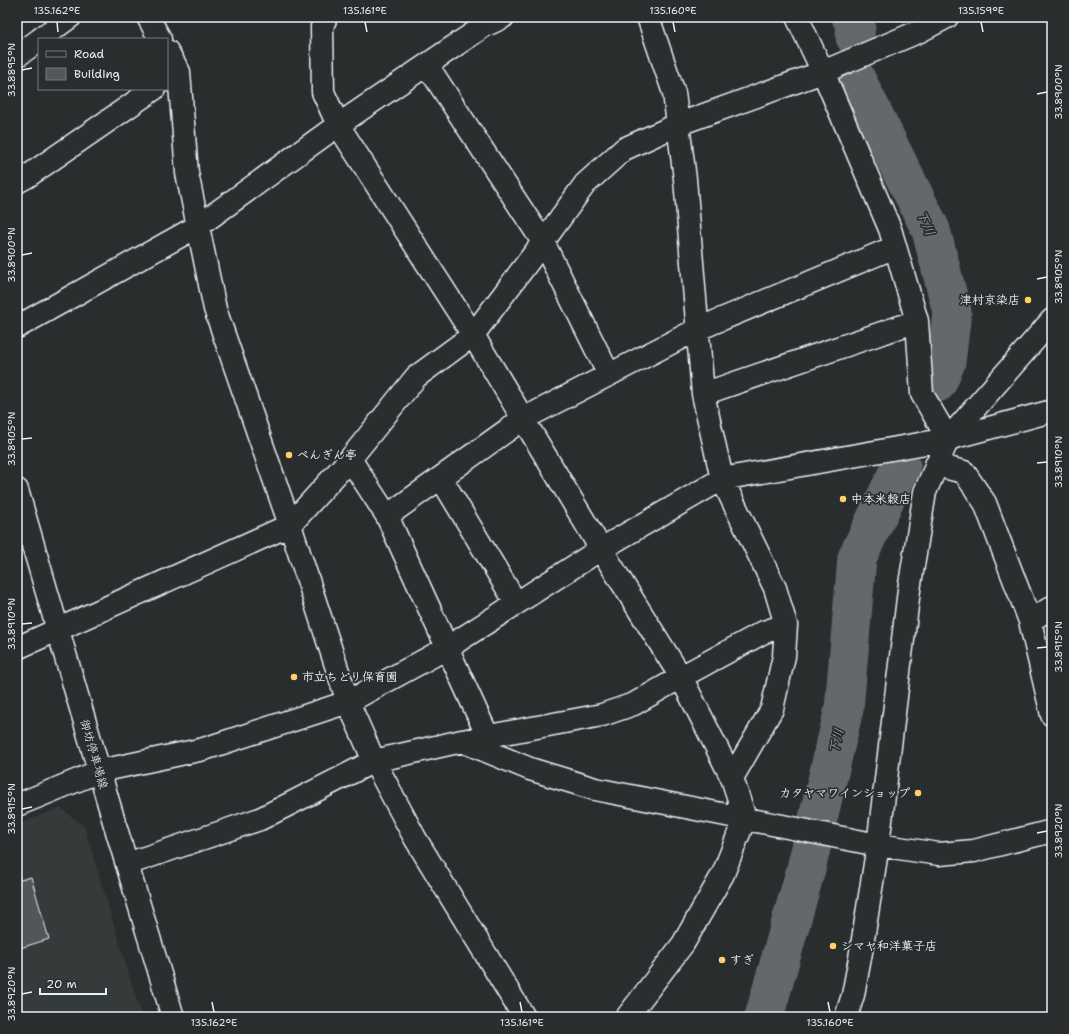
<svg xmlns="http://www.w3.org/2000/svg" width="1069" height="1034" viewBox="0 0 1069 1034" font-family="'Shantell Sans','Klee One',sans-serif">
<rect width="100%" height="100%" fill="#2a2d2e"/>
<filter id="ink" filterUnits="userSpaceOnUse"><feTurbulence type="fractalNoise" baseFrequency=".025" numOctaves="2"/><feDisplacementMap in="SourceGraphic" scale="8" xChannelSelector="R" yChannelSelector="G"/><feConvolveMatrix kernelMatrix="1 2 1 2 8 2 1 2 1" color-interpolation-filters="sRGB"/></filter>
<g filter="url(#ink)">
<path fill="#363a3b" d="M60,808L84,826L142,1017H17V825Z"/>
<g fill="none" stroke-linecap="round" stroke-linejoin="round">
<path stroke="#63686b" stroke-width="39" d="M851,17L856,24L855,37
M854,75L931,230L952,312L946,362L937,383
M764,1017L806,869L844,709L857,558L901,466"/>
</g>
<path fill="#535759" stroke="#e8f1f8" d="M31,877L49,939L17,949V881Z"/>
<g fill="none" stroke-linecap="round" stroke-linejoin="round">
<defs>
<path id="minor" d="M148,17L160,39
M326,17L322,27L323,92L338,125L473,335L601,549L681,677L732,778L745,818L723,874L683,944L627,1017
M648,17L674,93L685,179L703,394L722,479L775,588L786,625L784,656L772,709L732,778
M797,17L823,72L890,229L917,321L922,394L948,439
M40,39L70,17
M167,51L179,72
M17,56L39,40
M427,65L543,242L609,375
M167,80L179,72L187,173L215,309L290,525L348,702L374,761L415,838L524,1017
M17,182L28,176L154,89
M17,327L198,226L338,125L484,26L503,17
M703,394L917,321
M350,459L387,516L523,419L698,329L895,247
M936,465L964,472L985,503L1030,621L1052,715
M441,478L516,603
M387,516L488,737
M1030,621L1052,607
M17,648L290,525L350,459L416,377L473,335L543,242L585,184L624,149L679,124L823,72L920,31L947,17
M462,741L602,715L634,704L681,677L764,632L786,625
M100,771L204,749L348,702L447,648L601,549L722,479L948,439
M127,864L260,819L374,761L462,741L530,769L595,789L878,845L939,854L974,851L1052,831
M846,1017L853,995L860,958L878,845L909,590L925,492L948,439L1052,320"/>
<path id="tertiary" d="M948,439L1052,411
M17,805L100,771"/>
<path id="secondary" d="M17,490L115,825L173,1017"/>
</defs>
<use href="#minor" stroke="#e8f1f8" stroke-width="25"/>
<use href="#tertiary" stroke="#e8f1f8" stroke-width="25"/>
<use href="#secondary" stroke="#e8f1f8" stroke-width="25"/>
<use href="#minor" stroke="#2a2d2e" stroke-width="22"/>
<use href="#tertiary" stroke="#2a2d2e" stroke-width="22"/>
<use href="#secondary" stroke="#2a2d2e" stroke-width="22"/>
</g>
</g>
<path fill="none" stroke="#e8f1f8" stroke-width="1.5" d="M57,22L58,32M365,22L367,32M673,22L675,32M981,22L983,32M22,70L32,68M1037,94L1047,92M22,255L32,253M1037,279L1047,277M22,439L32,438M1037,463L1047,462M22,624L32,623M1037,648L1047,647M22,809L32,807M1037,833L1047,831M22,994L32,992M212,1002L214,1012M520,1002L522,1012M828,1002L830,1012"/>
<g fill="#ffd166" stroke="#2a2d2e" stroke-width="1.5">
<circle cx="1028" cy="300" r="4"/>
<circle cx="289" cy="455" r="4"/>
<circle cx="843" cy="499" r="4"/>
<circle cx="294" cy="677" r="4"/>
<circle cx="918" cy="793" r="4"/>
<circle cx="833" cy="946" r="4"/>
<circle cx="722" cy="960" r="4"/>
</g>
<g text-anchor="middle" dominant-baseline="central" stroke-width="3.5" stroke-linejoin="round" paint-order="stroke">
<g font-size="12" font-weight="bold" fill="#e8f1f8" stroke="#2a2d2e" text-anchor="start">
<text x="1020" y="300" text-anchor="end">津村京染店</text>
<text x="297" y="455">ぺんぎん亭</text>
<text x="851" y="499">中本米穀店</text>
<text x="302" y="677">市立ちどり保育園</text>
<text x="910" y="793" text-anchor="end">カタヤマワインショップ</text>
<text x="841" y="946">シマヤ和洋菓子店</text>
<text x="730" y="960">すぎ</text>
</g>
<g font-size="12" fill="#e8f1f8" stroke="#2a2d2e">
<text transform="translate(94 754) rotate(74)">御坊停車場線</text>
</g>
<g font-size="13" font-style="italic" fill="#acb3b9" stroke="#2a2d2e">
<text transform="translate(926 223) rotate(67)">下川</text>
<text transform="translate(836 741) rotate(-77)">下川</text>
</g>
</g>
<rect width="1069" height="1034" fill="none" stroke="#2a2d2e" stroke-width="44"/>
<rect x="38" y="38" width="130" height="52" fill="#2a2d2e" stroke="#767b7f"/>
<rect x="46" y="51" width="20" height="6" fill="#2a2d2e" stroke="#767b7f"/>
<text x="74" y="58" font-size="12" fill="#e8f1f8">Road</text>
<rect x="46" y="68" width="20" height="12" fill="#535759" stroke="#767b7f"/>
<text x="74" y="78" font-size="12" fill="#e8f1f8">Building</text>
<path d="M40 988v6h66v-6" fill="none" stroke="#e8f1f8" stroke-width="2"/>
<text x="46" y="988" font-size="12" fill="#e8f1f8" stroke="#2a2d2e" stroke-width="3" paint-order="stroke">20 m</text>
<rect x="22" y="22" width="1025" height="990" fill="none" stroke="#e8f1f8" stroke-width="1.5"/>
<g font-size="10" text-anchor="middle" fill="#e8f1f8">
<text x="57" y="14">135.162°E</text>
<text x="365" y="14">135.161°E</text>
<text x="673" y="14">135.160°E</text>
<text x="981" y="14">135.159°E</text>
<text transform="translate(11 70) rotate(-90)" y="4">33.8895°N</text>
<text transform="translate(1058 92) rotate(-90)" y="4">33.8900°N</text>
<text transform="translate(11 255) rotate(-90)" y="4">33.8900°N</text>
<text transform="translate(1058 277) rotate(-90)" y="4">33.8905°N</text>
<text transform="translate(11 439) rotate(-90)" y="4">33.8905°N</text>
<text transform="translate(1058 462) rotate(-90)" y="4">33.8910°N</text>
<text transform="translate(11 624) rotate(-90)" y="4">33.8910°N</text>
<text transform="translate(1058 647) rotate(-90)" y="4">33.8915°N</text>
<text transform="translate(11 809) rotate(-90)" y="4">33.8915°N</text>
<text transform="translate(1058 831) rotate(-90)" y="4">33.8920°N</text>
<text transform="translate(11 994) rotate(-90)" y="4">33.8920°N</text>
<text x="214" y="1026">135.162°E</text>
<text x="522" y="1026">135.161°E</text>
<text x="830" y="1026">135.160°E</text>
</g>
</svg>
